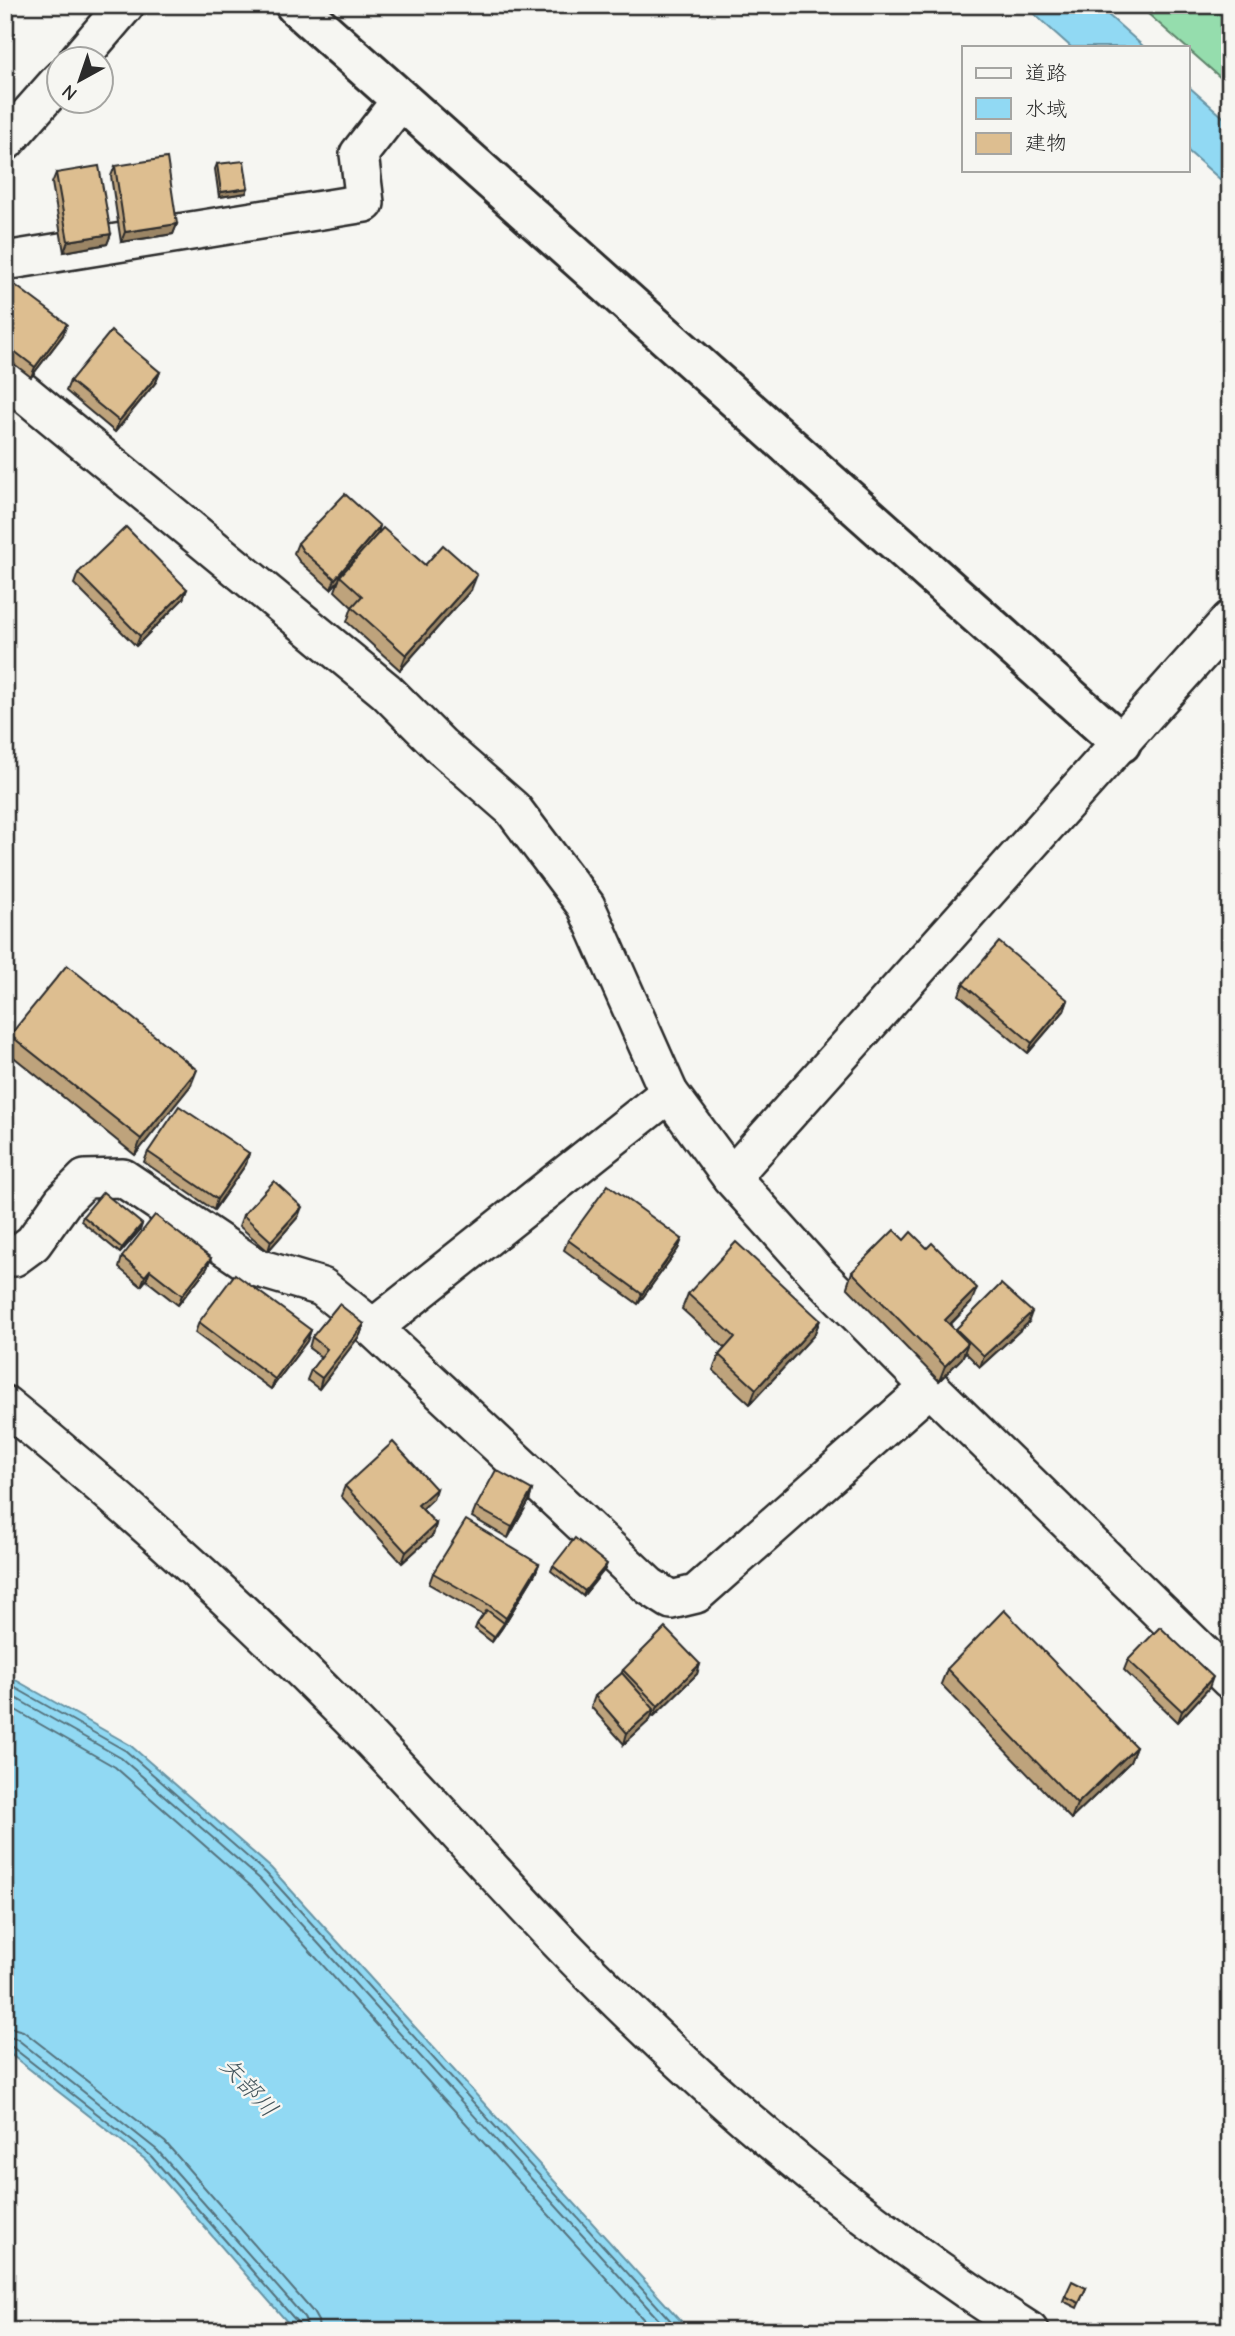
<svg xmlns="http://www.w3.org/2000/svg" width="1235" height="2336" viewBox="0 0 1235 2336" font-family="'Comic Neue','Klee One',sans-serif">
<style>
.green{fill:#95ddad;stroke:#60846c;stroke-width:2}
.water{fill:#91d9f3;stroke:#6893a3;stroke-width:2}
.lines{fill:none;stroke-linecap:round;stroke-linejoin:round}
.shore{stroke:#54717b;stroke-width:2}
.street-casing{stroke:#2b2b2b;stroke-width:42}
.secondary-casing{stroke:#2b2b2b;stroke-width:44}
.street{stroke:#f6f6f2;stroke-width:37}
.secondary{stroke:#f6f6f2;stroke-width:38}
.wall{fill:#bea37c;stroke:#2b2b2b;stroke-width:2}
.shaded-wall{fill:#9b8565;stroke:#2b2b2b;stroke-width:2}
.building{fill:#ddbe90;stroke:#2b2b2b;stroke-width:2}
.labels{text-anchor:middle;stroke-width:5;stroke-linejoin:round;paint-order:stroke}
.water-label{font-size:24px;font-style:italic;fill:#44565d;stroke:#f6f6f2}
</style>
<rect width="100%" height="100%" fill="#f6f6f2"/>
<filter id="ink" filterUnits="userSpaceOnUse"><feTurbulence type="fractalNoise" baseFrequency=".0143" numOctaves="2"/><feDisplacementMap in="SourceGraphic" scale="14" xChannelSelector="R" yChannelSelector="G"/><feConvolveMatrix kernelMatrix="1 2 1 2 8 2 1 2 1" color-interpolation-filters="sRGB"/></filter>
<g filter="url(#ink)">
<path class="green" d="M1138 5H1230V86Z"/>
<g class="water">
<path d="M1024 5H1097L1144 47H1071Z"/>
<path d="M1188 86 1230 123V188L1188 151Z"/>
<path d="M5 1674 130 1745 271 1868 690 2331H295L146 2160 5 2050Z"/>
</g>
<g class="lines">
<g class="shore">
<path d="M5 1682 126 1751 266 1873 680 2331"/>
<path d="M5 1692 121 1758 260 1879 669 2331"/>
<path d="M5 1704 115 1767 252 1887 654 2331"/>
<path d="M5 2026 23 2031 165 2142 313 2312 318 2321 319 2331"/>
<path d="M5 2036 17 2039 157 2150 304 2317 309 2331"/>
<path d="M5 2045 12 2047 151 2156 298 2323 300 2331"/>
</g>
<g class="street-casing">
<g id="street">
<path d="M78 60 125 5"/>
<path d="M5 142 60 80"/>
<path d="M5 261 365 203 359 154 401 100"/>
<path d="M5 377 386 691 441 746 513 809 586 906 669 1093 731 1177 819 1275 930 1387 1230 1680"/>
<path d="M731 1177 1230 620"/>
<path d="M5 1256 14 1257 33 1243 63 1201 85 1179 123 1178 255 1267 322 1287 373 1328 669 1093"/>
<path d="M373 1328 649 1586 671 1600 696 1594 930 1387"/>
<path d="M5 1405C126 1503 241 1608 350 1718 433 1802 509 1893 593 1976 725 2109 871 2230 1029 2331"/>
</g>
</g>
<g class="secondary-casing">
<path id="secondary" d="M295 5 1121 743"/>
</g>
<use href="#street" class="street"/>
<use href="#secondary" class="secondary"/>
</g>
<g class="wall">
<path d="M217 164 246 193 219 197 215 169Z"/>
<path d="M115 166 177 224 173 234 121 242 111 176Z"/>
<path d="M56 173 111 234 107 244 64 252 52 183Z"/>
<path d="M5 281 63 335 31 377 5 357Z"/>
<path d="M160 372 156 382 115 432 66 391 70 381Z"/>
<path d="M378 534 425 565 471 590 400 670 347 622 352 607 335 591 339 580 331 589 299 561 294 553 298 543Z"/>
<path d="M78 573 187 589 183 599 136 646 74 584Z"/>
<path d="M963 984 1068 1000 1064 1011 1028 1053 959 995Z"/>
<path d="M10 1035 191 1085 135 1155 5 1050V1047Z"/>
<path d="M148 1152 249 1153 246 1164 214 1210 144 1162Z"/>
<path d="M243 1215 298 1217 268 1251 239 1226Z"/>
<path d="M83 1216 142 1224 140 1230 120 1253 81 1221Z"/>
<path d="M682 1239 678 1249 638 1304 564 1250 568 1240Z"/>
<path d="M904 1240 971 1303 950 1325 956 1331V1329L1028 1323 980 1367 965 1352 962 1358 939 1381 847 1287 852 1272Z"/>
<path d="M122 1257 211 1258 207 1268 178 1305 146 1280 141 1286 119 1268Z"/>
<path d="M688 1294 820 1320 814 1335 750 1404 713 1370 719 1355 725 1348 682 1309Z"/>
<path d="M199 1322 311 1330 307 1341 271 1389 195 1333Z"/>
<path d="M364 1324 360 1335 319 1389 307 1380 311 1370 321 1357 309 1348 312 1337Z"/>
<path d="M345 1486 433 1499 422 1509 436 1524 433 1535 402 1563 341 1496Z"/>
<path d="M532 1490 529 1501 508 1538 472 1517 476 1507Z"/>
<path d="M539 1564 535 1574 502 1628 492 1642 475 1629 477 1624 483 1615 429 1584 433 1573Z"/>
<path d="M553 1566 605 1569 583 1596 551 1571Z"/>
<path d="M1128 1660 1209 1688 1178 1722 1124 1670Z"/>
<path d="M700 1664 697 1674 654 1716 652 1715 650 1720 624 1744 591 1707 595 1696 621 1674 623 1670Z"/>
<path d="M947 1669 1136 1747 1130 1762 1071 1819 941 1684Z"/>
<path d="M1086 2288 1077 2308 1063 2301 1065 2296Z"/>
</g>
<g class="shaded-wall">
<path d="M248 188 246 193 219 197 221 192Z"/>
<path d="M177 224 173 234 121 242 125 232Z"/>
<path d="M111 234 107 244 64 252 68 241Z"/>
<path d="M67 324 63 335 31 377 35 367Z"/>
<path d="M160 372 156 382 115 432 119 421Z"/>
<path d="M380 526 377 537 340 576 339 580 331 589 335 579Z"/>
<path d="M477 575 471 590 400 670 406 655Z"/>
<path d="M187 589 183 599 136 646 140 636Z"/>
<path d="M1068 1000 1064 1011 1028 1053 1032 1043Z"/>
<path d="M197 1070 191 1085 135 1155 141 1139Z"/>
<path d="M249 1153 246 1164 214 1210 217 1199Z"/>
<path d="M302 1207 298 1217 268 1251 271 1241Z"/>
<path d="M142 1224 140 1230 120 1253 122 1248Z"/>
<path d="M682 1239 678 1249 638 1304 642 1294Z"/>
<path d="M211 1258 207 1268 178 1305 182 1295Z"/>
<path d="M150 1270 146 1280 141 1286 145 1276Z"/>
<path d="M977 1288 971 1303 939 1335 945 1320Z"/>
<path d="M1032 1312 1028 1323 980 1367 984 1356Z"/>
<path d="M820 1320 814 1335 750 1404 756 1389Z"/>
<path d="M364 1324 360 1335 319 1389 322 1378Z"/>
<path d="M311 1330 307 1341 271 1389 275 1379Z"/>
<path d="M968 1343 962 1358 939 1381 945 1366Z"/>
<path d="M436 1489 433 1499 415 1516 418 1505Z"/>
<path d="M532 1490 529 1501 508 1538 512 1527Z"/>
<path d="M436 1524 433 1535 402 1563 406 1552Z"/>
<path d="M539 1564 535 1574 502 1628 492 1642 494 1637 504 1623 506 1618Z"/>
<path d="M607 1564 605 1569 583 1596 585 1591Z"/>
<path d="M700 1664 697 1674 654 1716 658 1706Z"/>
<path d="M1213 1677 1209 1688 1178 1722 1182 1711Z"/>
<path d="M654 1709 650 1720 624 1744 627 1733Z"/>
<path d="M1136 1747 1130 1762 1071 1819 1077 1804Z"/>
</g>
<g class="building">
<path d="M167 158 177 224 125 232 115 166Z"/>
<path d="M244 161 248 188 221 192 217 164Z"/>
<path d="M99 166 111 234 68 241 56 173Z"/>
<path d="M7 279 67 324 35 367 5 344V281Z"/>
<path d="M111 331 160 372 119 421 70 381Z"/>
<path d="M345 494 380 526 335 579 303 551 298 543Z"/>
<path d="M126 527 187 589 140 636 78 573Z"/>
<path d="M383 528 425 565 443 545 477 575 406 655 352 607 362 596 340 576Z"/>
<path d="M999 942 1068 1000 1032 1043 963 984Z"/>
<path d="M67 965 197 1070 141 1139 10 1035Z"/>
<path d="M179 1106 249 1153 217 1199 148 1152Z"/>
<path d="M274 1181 302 1207 271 1241 243 1215Z"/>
<path d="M608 1185 682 1239 642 1294 568 1240Z"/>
<path d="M103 1192 142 1224 122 1248 83 1216Z"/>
<path d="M155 1215 211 1258 182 1295 150 1270 145 1276 122 1257Z"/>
<path d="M894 1230 904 1240 911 1232 927 1248 932 1243 977 1288 945 1320 968 1343 945 1366 852 1272Z"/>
<path d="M736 1242 820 1320 756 1389 719 1355 735 1337 688 1294Z"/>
<path d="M235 1274 311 1330 275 1379 199 1322Z"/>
<path d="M1001 1284 1032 1312 984 1356 956 1329Z"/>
<path d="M339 1304 364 1324 322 1378 311 1370 327 1349 312 1337Z"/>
<path d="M393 1442 436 1489 418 1505 436 1524 406 1552 345 1486Z"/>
<path d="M496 1470 532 1490 512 1527 476 1507Z"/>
<path d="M466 1520 539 1564 506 1618 489 1605 433 1573Z"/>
<path d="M575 1538 607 1564 585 1591 553 1566Z"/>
<path d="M487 1610 504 1623 494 1637 477 1624Z"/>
<path d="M1004 1610 1136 1747 1077 1804 947 1669Z"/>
<path d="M1160 1627 1213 1677 1182 1711 1128 1660Z"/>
<path d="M665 1628 700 1664 658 1706 623 1670Z"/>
<path d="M622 1673 654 1709 627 1733 595 1696Z"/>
<path d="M1072 2281 1086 2288 1079 2303 1065 2296Z"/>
</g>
</g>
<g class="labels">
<g class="water-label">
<text transform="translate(249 2087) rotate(47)" y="8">矢部川</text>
</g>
</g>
<rect width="1235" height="2336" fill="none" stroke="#f6f6f2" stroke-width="28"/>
<rect x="14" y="14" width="1207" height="2308" fill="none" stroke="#2b2b2b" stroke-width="2.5" filter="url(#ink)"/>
<rect x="962" y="46" width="228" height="126" fill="#f6f6f2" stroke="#a5a5a2" stroke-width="2"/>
<rect x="976" y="68" width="35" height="10" fill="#f6f6f2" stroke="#a5a5a2" stroke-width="2"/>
<text x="1025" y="80" font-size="21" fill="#2b2b2b">道路</text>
<rect x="976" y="98" width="35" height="21" fill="#91d9f3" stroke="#a5a5a2" stroke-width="2"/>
<text x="1025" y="116" font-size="21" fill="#2b2b2b">水域</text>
<rect x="976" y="133" width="35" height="21" fill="#ddbe90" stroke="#a5a5a2" stroke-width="2"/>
<text x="1025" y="150" font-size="21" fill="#2b2b2b">建物</text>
<g transform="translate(80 80) rotate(220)"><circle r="33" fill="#f6f6f2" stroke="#a5a5a2" stroke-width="2"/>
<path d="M0-5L12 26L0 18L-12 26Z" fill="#2b2b2b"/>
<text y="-10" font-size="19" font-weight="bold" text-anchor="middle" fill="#2b2b2b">N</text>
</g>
</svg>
